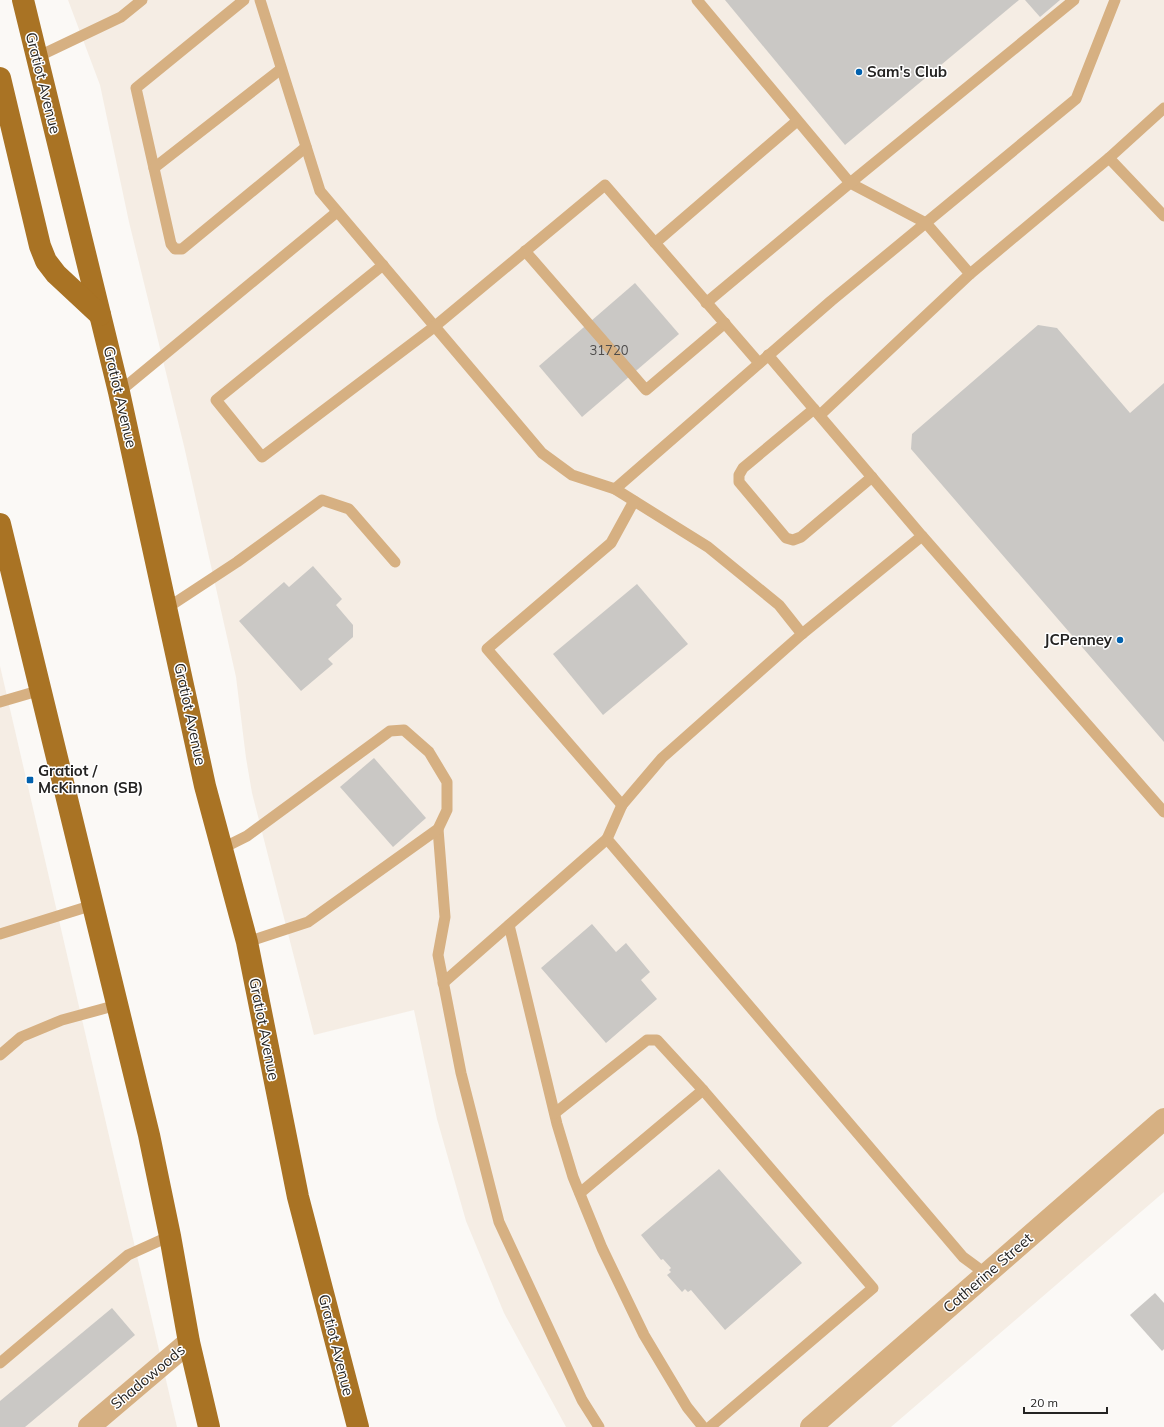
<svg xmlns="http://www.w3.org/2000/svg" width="1164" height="1427" viewBox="0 0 1164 1427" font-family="Mulish,sans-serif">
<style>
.built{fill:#f5ede4}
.building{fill:#cac8c5}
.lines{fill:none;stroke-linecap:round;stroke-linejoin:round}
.lane{stroke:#d6b082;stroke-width:11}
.street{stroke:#d6b082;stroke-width:22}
.primary{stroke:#a97324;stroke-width:22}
.poi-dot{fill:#0161ae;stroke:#fff;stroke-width:1.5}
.labels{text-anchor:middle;stroke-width:3;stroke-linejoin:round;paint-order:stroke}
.number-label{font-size:13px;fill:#4e4c4b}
.poi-label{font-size:15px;font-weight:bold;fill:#242322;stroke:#fff;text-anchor:start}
.street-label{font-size:15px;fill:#242322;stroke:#fff}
</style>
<rect width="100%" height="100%" fill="#fbf9f6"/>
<g class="built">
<path d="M68 0H1164V1192L891 1427H566L504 1313 466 1221 437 1119 414 1010 314 1035 252 793 246 758 236 677 184 446 129 222 100 85Z"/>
<path d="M0 666 113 1153 177 1427H0Z"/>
</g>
<g class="building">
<path d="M725 0H1019L845 145Z"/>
<path d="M1025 0H1060L1040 17Z"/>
<path d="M635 283 679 334 582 417 539 366Z"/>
<path d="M1038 325 1057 328 1130 413 1164 383V742L911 449 912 434Z"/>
<path d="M313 566 342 599 336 605 353 625V637L328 659 333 664 301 691 239 621 284 582 289 587Z"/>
<path d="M637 584 688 644 603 715 553 654Z"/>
<path d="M374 758 426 818 393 847 340 787Z"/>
<path d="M592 924 616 952 626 943 650 972 641 980 657 999 606 1043 541 968Z"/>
<path d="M719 1169 802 1263 725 1330 691 1290 688 1292 685 1289 682 1292 667 1275 671 1272 669 1270 671 1268 663 1259 661 1260 641 1235Z"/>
<path d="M1155 1293 1164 1303V1349L1162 1351 1130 1315Z"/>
<path d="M112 1308 135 1335 25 1427H0V1401Z"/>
</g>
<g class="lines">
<g class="lane">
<path d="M244 0 136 88 171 244 175 249H182L306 147"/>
<path d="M260 0 320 191 542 453 572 475 615 489 831 301 1076 99 1115 0"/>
<path d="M697 0 850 183 926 223 970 274 820 415"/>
<path d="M37 57 121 17 142 0"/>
<path d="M1109 158 1164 108"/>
<path d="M154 168 281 69"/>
<path d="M655 243 797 121"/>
<path d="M525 251 646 390 725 323"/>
<path d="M383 265 216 400 262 457 434 327 605 185 759 363"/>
<path d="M970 274 1109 158 1164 216"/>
<path d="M706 303 850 183 1074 0"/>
<path d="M768 355 922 536 802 634"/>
<path d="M119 392 337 212"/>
<path d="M814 409 743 468 739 475V482L786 538 793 540 801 537 872 477"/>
<path d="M615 489 708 547 779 605 802 634 662 758 622 805 607 839 963 1257 986 1274"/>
<path d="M922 536 1164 812"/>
<path d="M167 608 237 562 322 500 349 509 395 562"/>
<path d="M0 702 41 690"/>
<path d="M622 805 487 649 611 543 634 501"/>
<path d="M438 829 445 917 438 955 461 1073 499 1222 582 1400 599 1427"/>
<path d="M221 849 247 836 390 731 404 730 429 752 447 782V810L438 829 308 922 247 942"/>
<path d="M509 925 557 1124 573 1177 602 1248 644 1335 687 1407 703 1427"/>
<path d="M0 934 93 905"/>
<path d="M443 983 607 839"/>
<path d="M0 1055 21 1037 62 1020 117 1005"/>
<path d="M703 1090 873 1288 710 1427"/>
<path d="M555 1113 647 1040H657L703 1090 580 1193"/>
<path d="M0 1363 128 1255 170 1236"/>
</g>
<g class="street">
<path d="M89 1427 189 1342"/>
<path d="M811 1427 1164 1119"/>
</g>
<g class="primary">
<path d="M23 0 119 392 205 786 247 942 298 1197 358 1427"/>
<path d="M0 78 40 246 46 261 56 274 100 315"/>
<path d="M0 524 149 1135 170 1236 189 1342 209 1427"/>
</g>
</g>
<g class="poi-dot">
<circle cx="859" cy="72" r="4"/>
<circle cx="1120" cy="640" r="4"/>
<rect x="26" y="776" width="8" height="8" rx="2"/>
</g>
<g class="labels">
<g class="number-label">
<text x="609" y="355">31720</text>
</g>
<g class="poi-label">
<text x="867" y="77">Sam's Club</text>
<text x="1112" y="645" text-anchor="end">JCPenney</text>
<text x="38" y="776">Gratiot /<tspan x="38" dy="17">McKinnon (SB)</tspan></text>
</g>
<g class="street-label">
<text transform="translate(43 83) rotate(76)" y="5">Gratiot Avenue</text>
<text transform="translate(120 397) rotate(77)" y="5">Gratiot Avenue</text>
<text transform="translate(190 714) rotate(78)" y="5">Gratiot Avenue</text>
<text transform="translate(264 1029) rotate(79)" y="5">Gratiot Avenue</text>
<text transform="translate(988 1273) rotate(-41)" y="5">Catherine Street</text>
<text transform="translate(336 1345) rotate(76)" y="5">Gratiot Avenue</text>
<text transform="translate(148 1377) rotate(-40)" y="5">Shadowoods</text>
</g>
</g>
<path d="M1024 1407v6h83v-6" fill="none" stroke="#242322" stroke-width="2"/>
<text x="1030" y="1407" font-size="12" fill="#242322" stroke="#ffffff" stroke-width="3" paint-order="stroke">20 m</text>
</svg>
